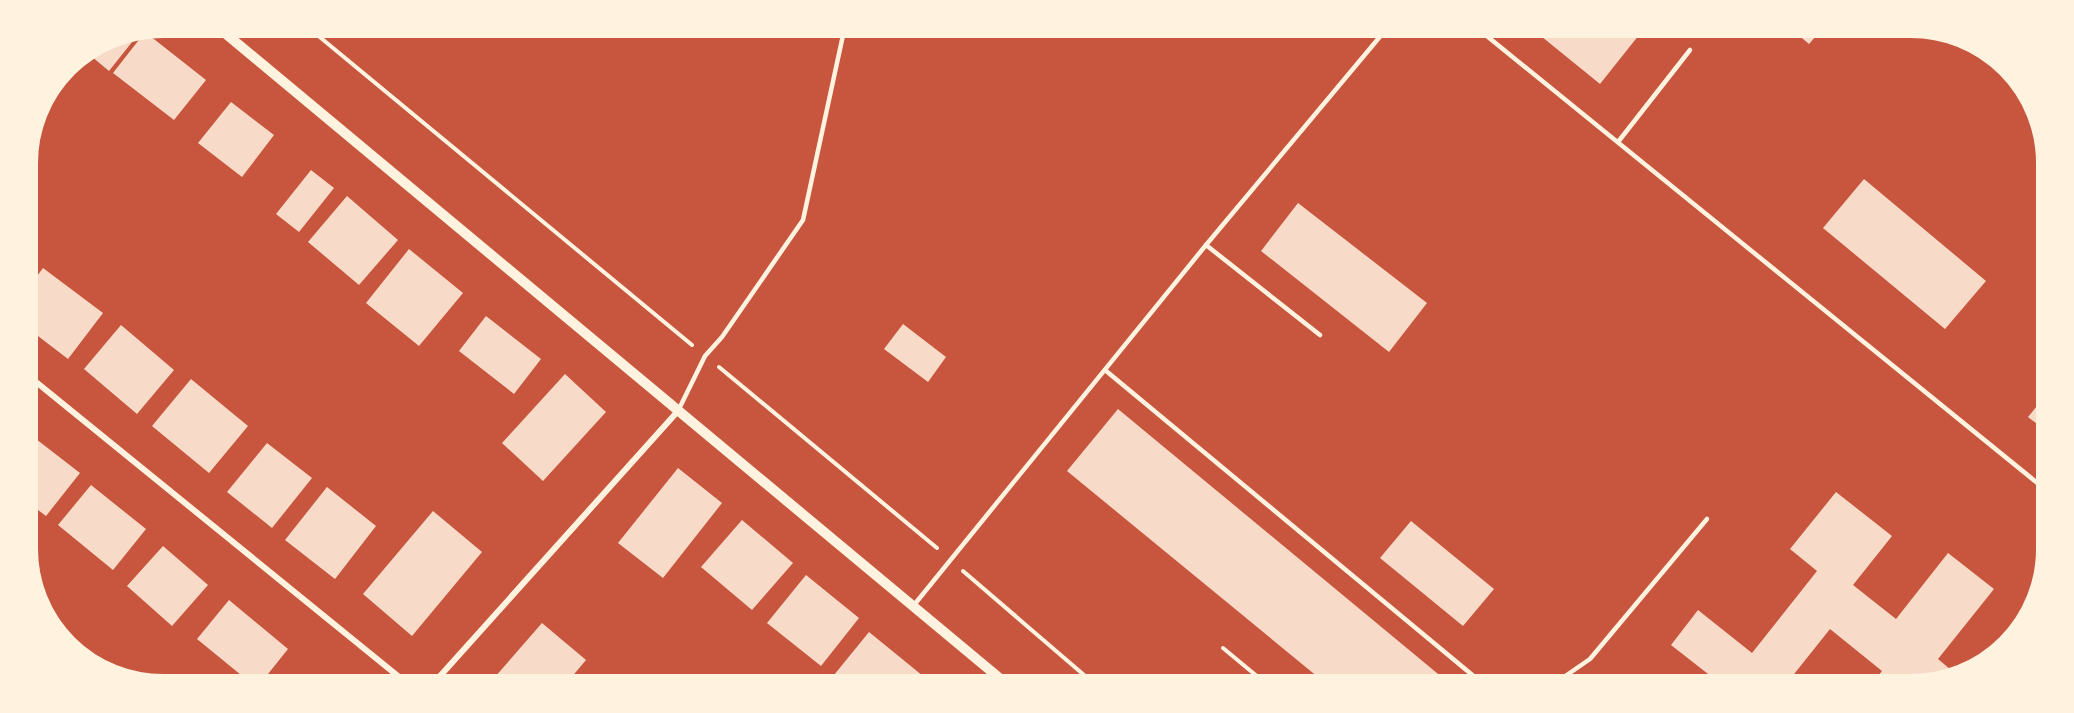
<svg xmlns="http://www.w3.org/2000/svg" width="2074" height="713" viewBox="0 0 2074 713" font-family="'Golos Text',sans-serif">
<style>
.building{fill:#f7dbc8}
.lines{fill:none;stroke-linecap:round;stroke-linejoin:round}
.path{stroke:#fff3e0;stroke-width:4}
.service{stroke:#fff3e0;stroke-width:4.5}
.minor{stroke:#fff3e0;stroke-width:6}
.tertiary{stroke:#fff3e0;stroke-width:10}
.rim{fill:none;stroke:#fff3e0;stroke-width:8}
</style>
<rect width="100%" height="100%" fill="#c8553d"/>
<g class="building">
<path d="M1531 28H1631L1639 35 1600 84Z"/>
<path d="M1790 28 1822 29 1809 44Z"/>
<path d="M136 29 140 32 109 71 85 51 110 34Z"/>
<path d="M145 32 206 80 174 120 113 73Z"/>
<path d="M231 102 274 135 242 177 198 143Z"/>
<path d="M311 170 334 188 299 232 276 214Z"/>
<path d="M1864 179 1986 281 1945 329 1823 228Z"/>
<path d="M347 196 398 240 359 285 308 242Z"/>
<path d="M1298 203 1427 303 1389 352 1261 251Z"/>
<path d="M409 249 463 293 419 346 366 303Z"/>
<path d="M43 268 103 313 68 359 25 326V292Z"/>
<path d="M486 316 541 359 514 394 459 351Z"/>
<path d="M903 324 946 357 928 382 884 349Z"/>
<path d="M121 325 174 370 137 414 84 369Z"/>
<path d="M565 374 606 412 543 481 502 443Z"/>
<path d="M191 379 248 426 209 473 152 426Z"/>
<path d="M2046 395V431L2028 417Z"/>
<path d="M1118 409 1455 688 1330 687 1067 471Z"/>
<path d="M36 439 80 473 46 516 26 501V452Z"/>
<path d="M267 443 312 478 272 528 227 492Z"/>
<path d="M678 468 722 503 663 578 618 543Z"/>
<path d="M91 485 146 529 113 570 58 525Z"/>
<path d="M327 487 376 526 335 579 285 540Z"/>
<path d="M1836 492 1892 536 1853 585 1896 619 1948 553 1994 589 1938 659 1957 675 1919 689H1868L1882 671 1830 629 1783 688H1726L1671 645 1698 610 1752 653 1817 571 1790 549Z"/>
<path d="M433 511 482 552 412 636 363 594Z"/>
<path d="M742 520 793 563 752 610 701 567Z"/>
<path d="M1411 521 1494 589 1463 626 1380 558Z"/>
<path d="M163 546 208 585 172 626 127 586Z"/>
<path d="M806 575 859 618 821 666 767 623Z"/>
<path d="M229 600 288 649 260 684H252L197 639Z"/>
<path d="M542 623 586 660 565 685H488Z"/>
<path d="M869 632 923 676 914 686H847L834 675Z"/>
</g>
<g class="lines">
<g class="path">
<path d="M304 24 692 345"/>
<path d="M719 367 937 548"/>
<path d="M963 571 1098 687"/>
<path d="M1223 648 1270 687"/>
</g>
<g class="service">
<path d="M1477 28 2046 490"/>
<path d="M1618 142 1690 50"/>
<path d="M1206 245 1320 335"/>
<path d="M1105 370 1488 688"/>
<path d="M678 411 705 356 722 337 803 220 845 26"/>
<path d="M914 605 1206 245 1388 27"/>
<path d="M1548 688 1590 659 1707 519"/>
</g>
<g class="minor">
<path d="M25 373 409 685"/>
<path d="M432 685 678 411"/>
</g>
<path class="tertiary" d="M214 24 1009 686"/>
</g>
<path d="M0 0H2074V713H0ZM163 34H1911A129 129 0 0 1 2040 163V549A129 129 0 0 1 1911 678H163A129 129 0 0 1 34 549V163A129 129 0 0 1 163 34Z" fill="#fff3e0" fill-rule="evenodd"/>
<path class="rim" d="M163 34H1911A129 129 0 0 1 2040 163V549A129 129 0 0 1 1911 678H163A129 129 0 0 1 34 549V163A129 129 0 0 1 163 34Z"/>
</svg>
